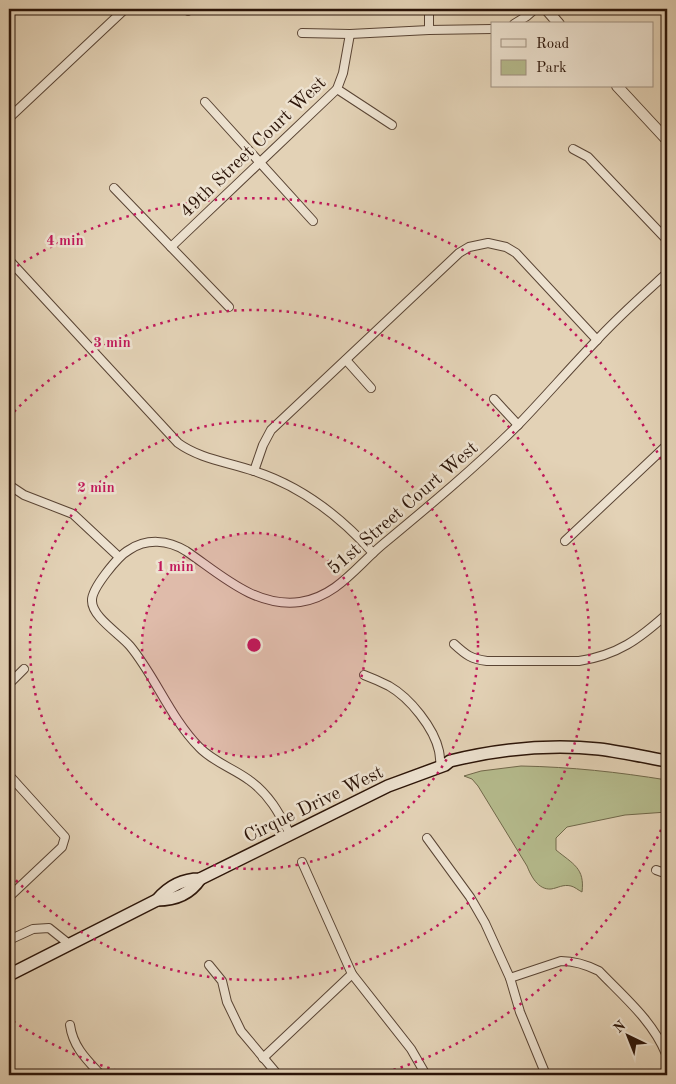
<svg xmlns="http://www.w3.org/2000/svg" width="676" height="1084" viewBox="0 0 676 1084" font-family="'Old Standard TT',serif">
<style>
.green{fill:#b5bb8d;stroke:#70684a}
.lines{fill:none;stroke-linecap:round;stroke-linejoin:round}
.minor-casing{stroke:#594434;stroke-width:10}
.tertiary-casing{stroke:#594434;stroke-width:12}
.secondary-casing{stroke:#2b1408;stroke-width:14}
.minor{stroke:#ede2d0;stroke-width:8}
.tertiary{stroke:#ede2d0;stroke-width:10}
.secondary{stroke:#ede2d0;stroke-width:11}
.ring{fill:none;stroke:#c2185b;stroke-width:2.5;stroke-dasharray:2.5 5}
.labels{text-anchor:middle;stroke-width:5;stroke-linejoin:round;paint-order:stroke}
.street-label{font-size:19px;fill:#2b1408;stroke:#ede2d0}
.centre{fill:#c2185b;stroke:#ede2d0;stroke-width:2.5}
.ring-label{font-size:15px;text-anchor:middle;font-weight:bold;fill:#c2185b;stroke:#ede2d0;stroke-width:5;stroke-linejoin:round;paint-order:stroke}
</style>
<rect width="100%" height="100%" fill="#e3d2b6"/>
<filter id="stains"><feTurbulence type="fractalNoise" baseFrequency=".004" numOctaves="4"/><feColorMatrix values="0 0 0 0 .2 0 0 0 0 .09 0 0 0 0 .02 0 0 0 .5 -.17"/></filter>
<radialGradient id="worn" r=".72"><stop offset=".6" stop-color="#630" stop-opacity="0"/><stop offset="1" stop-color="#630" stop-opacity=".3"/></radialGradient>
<path class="green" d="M521 766C572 767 617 772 667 780V812L625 815 567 827 556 838V850C573 864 585 868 582 892 578 890 575 887 571 886 563 884 558 888 551 889 538 890 531 876 527 866L478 786 472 779 464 776 481 771Z"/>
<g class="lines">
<g class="minor-casing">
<g id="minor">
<path d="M186 9 188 11"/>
<path d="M429 9V30"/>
<path d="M514 24 527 16 535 9"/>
<path d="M302 33 350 34 429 30 492 29"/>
<path d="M337 89 392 125"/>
<path d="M205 102 313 221"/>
<path d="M9 118 125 9"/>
<path d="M573 149 588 157 667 240"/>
<path d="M114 188 229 307"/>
<path d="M171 247 337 89 343 73 350 34"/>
<path d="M9 260 178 443C200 459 228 462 254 471 301 486 340 516 373 553"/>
<path d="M346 360 371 388"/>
<path d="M494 399 518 425"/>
<path d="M254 471 263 445 271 430 459 253 469 247 488 243 506 247 516 253 597 340"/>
<path d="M9 485 24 495 73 514 119 557"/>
<path d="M565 541 667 445"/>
<path d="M454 644C466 655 471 659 487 661H579C618 655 639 639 667 614"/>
<path d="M364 675C372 678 381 682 389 686 410 698 434 728 439 751 440 756 440 761 441 767"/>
<path d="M9 684 24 669"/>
<path d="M9 775 65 837 62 847 9 897"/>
<path d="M290 834C279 813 269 794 249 780 233 768 213 762 199 747 171 719 155 676 130 646 120 634 92 617 92 601 91 589 118 556 129 550 147 538 168 540 186 551 220 574 255 608 300 602 336 597 357 566 382 545 429 506 476 467 519 424 545 397 570 368 596 341 618 317 643 295 667 273"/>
<path d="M427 838 470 897 485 923 510 978 520 1012 546 1075"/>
<path d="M302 862 352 974 411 1049 426 1075"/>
<path d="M656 870 667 874"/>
<path d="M9 940 33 929 49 928 69 944"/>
<path d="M209 965 222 981 227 1002 241 1031 278 1075"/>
<path d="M510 978 561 961C574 961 587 965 599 971 623 996 653 1021 666 1054"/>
<path d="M70 1025C73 1047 87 1060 101 1075"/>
<path d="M263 1058 352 974"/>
</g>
</g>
<g class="tertiary-casing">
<g id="tertiary">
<path d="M546 9 559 24"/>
<path d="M617 86 667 140"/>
</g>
</g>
<g class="secondary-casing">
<g id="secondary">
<path d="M157 900C175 900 190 894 200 879"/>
<path d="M9 975 157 900C168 887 183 879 200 879L388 786 445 765 450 761C499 749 549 744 599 749 622 752 645 757 667 761"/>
</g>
</g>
<use href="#minor" class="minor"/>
<use href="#tertiary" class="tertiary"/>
<use href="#secondary" class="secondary"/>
</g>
<circle cx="254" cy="645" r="112" fill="#c2185b" fill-opacity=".12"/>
<g class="ring">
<circle cx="254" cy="645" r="112"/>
<circle cx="254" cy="645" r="224"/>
<path d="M9 417A335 335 0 1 1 9 873"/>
<path d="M667 816A447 447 0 0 1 377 1075M131 1075A447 447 0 0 1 11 1020M11 270A447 447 0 0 1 667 474"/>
</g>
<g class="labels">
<g class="street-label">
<text transform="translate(252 146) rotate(-44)" y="7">49th Street Court West</text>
<text transform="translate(402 507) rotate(-41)" y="7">51st Street Court West</text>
<text transform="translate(313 803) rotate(-26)" y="7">Cirque Drive West</text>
</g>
</g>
<circle cx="254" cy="645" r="8" class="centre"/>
<g class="ring-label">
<text x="65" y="245">4 min</text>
<text x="112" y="347">3 min</text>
<text x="96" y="492">2 min</text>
<text x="175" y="571">1 min</text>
</g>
<rect width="676" height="1084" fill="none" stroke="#e3d2b6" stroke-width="30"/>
<rect x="10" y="10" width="656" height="1064" fill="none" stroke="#2b1408" stroke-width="2.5"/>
<rect x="15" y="15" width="646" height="1054" fill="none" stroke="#2b1408"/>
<rect x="491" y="22" width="162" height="65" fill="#ede2d0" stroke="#9f9080"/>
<rect x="501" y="39" width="25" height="8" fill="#ede2d0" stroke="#9f9080"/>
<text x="536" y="48" font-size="15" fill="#2b1408">Road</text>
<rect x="501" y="60" width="25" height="15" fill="#b5bb8d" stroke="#9f9080"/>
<text x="536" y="72" font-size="15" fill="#2b1408">Park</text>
<g transform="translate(628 1036) rotate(317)" stroke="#ede2d0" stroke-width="4" paint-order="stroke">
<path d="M0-4L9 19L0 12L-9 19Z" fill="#2b1408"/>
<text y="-8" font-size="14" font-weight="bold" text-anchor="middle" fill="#2b1408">N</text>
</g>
<rect width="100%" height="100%" filter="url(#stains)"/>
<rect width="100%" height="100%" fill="url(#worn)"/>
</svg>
